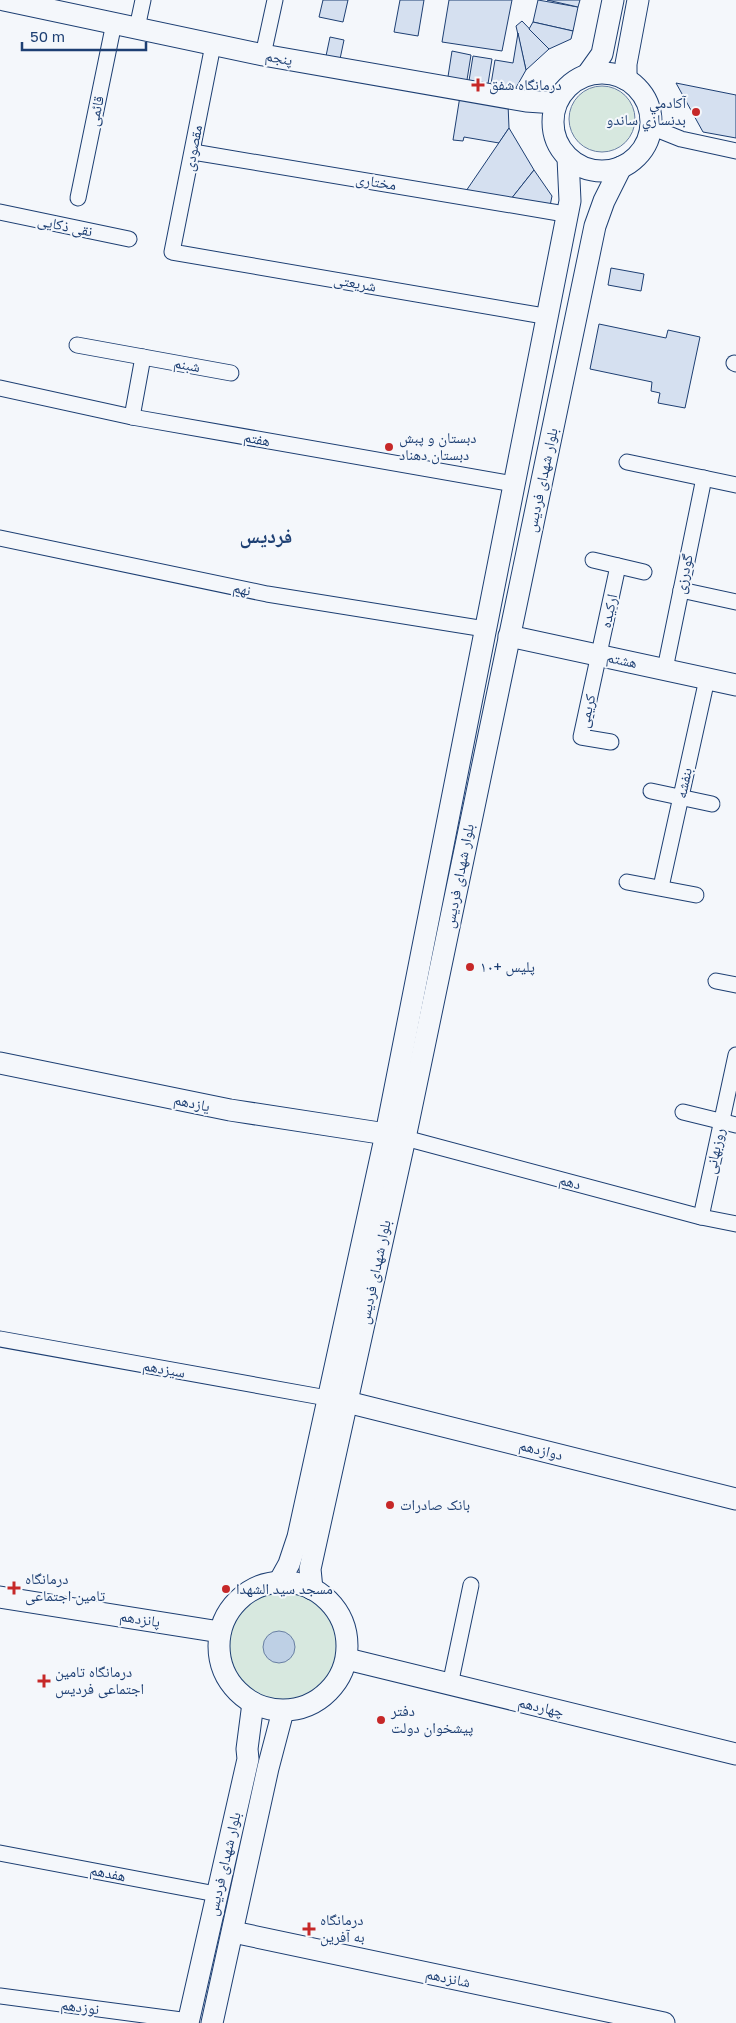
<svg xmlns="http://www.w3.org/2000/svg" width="736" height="2023" viewBox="0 0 736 2023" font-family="'Golos Text','Noto Naskh Arabic',sans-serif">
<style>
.green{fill:#d7e8df;stroke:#687fa3}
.water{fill:#bed0e5;stroke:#687fa3}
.building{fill:#d5e0f0;stroke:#1d3f73}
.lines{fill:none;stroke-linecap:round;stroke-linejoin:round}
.street-casing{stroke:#1d3f73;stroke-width:17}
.secondary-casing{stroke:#1d3f73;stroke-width:23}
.street{stroke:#f4f7fb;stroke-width:15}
.secondary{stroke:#f4f7fb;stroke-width:21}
.poi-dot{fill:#c62828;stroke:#f4f7fb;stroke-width:2}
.labels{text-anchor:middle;stroke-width:4;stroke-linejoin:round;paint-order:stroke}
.street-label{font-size:15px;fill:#1d3f73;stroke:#f4f7fb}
.poi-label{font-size:15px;fill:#1d3f73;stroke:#f4f7fb;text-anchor:start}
.district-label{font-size:20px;font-weight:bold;fill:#1d3f73;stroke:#f4f7fb}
</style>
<rect width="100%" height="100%" fill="#f4f7fb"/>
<g class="green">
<circle cx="602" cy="119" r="33"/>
<circle cx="283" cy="1643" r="57"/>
</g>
<circle class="water" cx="279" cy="1647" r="16"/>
<g class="building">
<path d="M323 0H348L343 22 319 17Z"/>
<path d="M400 0H424L418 36 394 32Z"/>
<path d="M449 0H512L502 51 442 42Z"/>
<path d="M538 0 578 7 573 31 533 22Z"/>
<path d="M547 0H580L578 7Z"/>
<path d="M522 21 549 49 526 70 516 26Z"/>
<path d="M533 22 573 31 571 39 549 49 529 29Z"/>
<path d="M518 33 526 70 513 93 490 90 495 60 513 63Z"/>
<path d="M330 37 344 40 340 59 326 56Z"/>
<path d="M452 51 471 55 466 86 447 83Z"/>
<path d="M473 56 492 59 487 90 468 87Z"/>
<path d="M676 83 736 95V138L703 132Z"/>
<path d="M460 96 508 104 509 128 499 143 464 137 463 141 453 140Z"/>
<path d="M509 128 534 170 511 199 466 191Z"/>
<path d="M534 170 552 196 550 206 511 199Z"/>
<path d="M611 268 644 274 641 291 608 285Z"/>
<path d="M599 324 666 338 668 330 700 337 685 408 658 403 660 393 651 391 652 382 590 369Z"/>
</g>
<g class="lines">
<g class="street-casing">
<g id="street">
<path d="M137 28 143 0"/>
<path d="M213 45 172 252 538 315"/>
<path d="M263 55 275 0"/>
<path d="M651 127 681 139 736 151"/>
<path d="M193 152 559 213"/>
<path d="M78 198 114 23"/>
<path d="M0 212 129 239"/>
<path d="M77 345 231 373"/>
<path d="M734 363 736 364"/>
<path d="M0 388 132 417 514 484"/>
<path d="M132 417 143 357"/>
<path d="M627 462 736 485"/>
<path d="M0 538 267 594 485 629"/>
<path d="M593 560 644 572"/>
<path d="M681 590 736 602"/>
<path d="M665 669 704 478"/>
<path d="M611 742 581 737 618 566"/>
<path d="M651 791 712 804"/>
<path d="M627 882 696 895"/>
<path d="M661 887 707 679"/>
<path d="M716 981 736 985"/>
<path d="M683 1112 736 1125"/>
<path d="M405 1138 701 1217 736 1224"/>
<path d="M701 1217 736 1055"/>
<path d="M0 1339 327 1398"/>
<path d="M450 1685 471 1585"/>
<path d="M0 1853 216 1894"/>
<path d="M0 1996 189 2021"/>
</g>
</g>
<g class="secondary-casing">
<g id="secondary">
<path d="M4 0 263 55 526 101 556 103"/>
<circle cx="602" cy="122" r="49"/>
<path d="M587 75 602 54 613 0"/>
<path d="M626 79V64L638 0"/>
<path d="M509 636 736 685"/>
<path d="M0 1063 230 1110 386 1134"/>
<path d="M347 1402 736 1499"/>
<circle cx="283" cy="1646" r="64"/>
<path d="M279 1582 289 1564 298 1537 386 1134 570 201 568 158"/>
<path d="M312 1589 310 1569 405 1138 595 226 604 201 621 167"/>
<path d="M0 1597 220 1632"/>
<path d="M347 1659 736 1754"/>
<path d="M233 1932 664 2023"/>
<path d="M188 2023 248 1759 247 1749 253 1703"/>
<path d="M212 2023 268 1768 283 1711"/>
</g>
</g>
<use href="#street" class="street"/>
<use href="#secondary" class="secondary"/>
</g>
<g class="poi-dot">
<path d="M475.5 77.5h5v5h5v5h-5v5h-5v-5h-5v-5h5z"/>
<circle cx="696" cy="112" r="5"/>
<circle cx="389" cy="447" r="5"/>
<circle cx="470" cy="967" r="5"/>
<circle cx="390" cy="1505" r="5"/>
<path d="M11.5 1580.5h5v5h5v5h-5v5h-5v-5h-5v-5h5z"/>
<circle cx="226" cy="1589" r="5"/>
<path d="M41.5 1673.5h5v5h5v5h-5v5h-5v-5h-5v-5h5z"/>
<circle cx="381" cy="1720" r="5"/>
<path d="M306.5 1921.5h5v5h5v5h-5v5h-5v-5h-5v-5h5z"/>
</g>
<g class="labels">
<g class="street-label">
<text transform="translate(279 58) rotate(10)" y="5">پنجم</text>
<text transform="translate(96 111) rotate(-78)" y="5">قائمی</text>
<text transform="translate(193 148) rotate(-79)" y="5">مقصودی</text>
<text transform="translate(376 182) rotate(9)" y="5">مختاری</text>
<text transform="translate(65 226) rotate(12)" y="5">نقی ذکایی</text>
<text transform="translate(355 283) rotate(10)" y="5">شریعتی</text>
<text transform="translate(187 365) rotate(10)" y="5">شبنم</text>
<text transform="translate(257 439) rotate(10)" y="5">هفتم</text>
<text transform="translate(542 480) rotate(-78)" y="5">بلوار شهدای فردیس</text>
<text transform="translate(684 574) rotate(-78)" y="5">گودرزی</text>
<text transform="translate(242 589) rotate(13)" y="5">نهم</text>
<text transform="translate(609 611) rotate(-78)" y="5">ارکیده</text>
<text transform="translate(622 660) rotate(12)" y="5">هشتم</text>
<text transform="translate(587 711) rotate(-77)" y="5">کریمی</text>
<text transform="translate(684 783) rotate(-78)" y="5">بنفشه</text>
<text transform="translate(459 876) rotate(-79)" y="5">بلوار شهدای فردیس</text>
<text transform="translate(192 1103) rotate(12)" y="5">یازدهم</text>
<text transform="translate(715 1151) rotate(-78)" y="5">روزبهانی</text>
<text transform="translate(570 1182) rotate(15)" y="5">دهم</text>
<text transform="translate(375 1272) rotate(-78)" y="5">بلوار شهدای فردیس</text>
<text transform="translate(164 1369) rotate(10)" y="5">سیزدهم</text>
<text transform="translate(541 1450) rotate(14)" y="5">دوازدهم</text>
<text transform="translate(140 1619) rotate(9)" y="5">پانزدهم</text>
<text transform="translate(541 1707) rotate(13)" y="5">چهاردهم</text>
<text transform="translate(224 1864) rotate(-77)" y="5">بلوار شهدای فردیس</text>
<text transform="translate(108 1873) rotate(11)" y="5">هفدهم</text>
<text transform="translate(448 1978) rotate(12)" y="5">شانزدهم</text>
<text transform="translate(80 2007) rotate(7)" y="5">نوزدهم</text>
</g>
<g class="poi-label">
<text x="489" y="90">درمانگاه شفق</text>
<text x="686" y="108" text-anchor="end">آكادمي<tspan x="686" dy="17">بدنسازي ساندو</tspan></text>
<text x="399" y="443">دبستان و پبش<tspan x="399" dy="17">دبستان دهناد</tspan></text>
<text x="480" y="972">پلیس +۱۰</text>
<text x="400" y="1510">بانک صادرات</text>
<text x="25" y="1584">درمانگاه<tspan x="25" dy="17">تامین اجتماعى</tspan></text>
<text x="236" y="1594">مسجد سید الشهدا</text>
<text x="55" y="1677">درمانگاه تامین<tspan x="55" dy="17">اجتماعی فردیس</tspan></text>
<text x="391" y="1716">دفتر<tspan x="391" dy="17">پیشخوان دولت</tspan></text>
<text x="320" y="1925">درمانگاه<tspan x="320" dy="17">به آفرین</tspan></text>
</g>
<g class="district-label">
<text x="266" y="543">فردیس</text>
</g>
</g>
<path d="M22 42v8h124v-8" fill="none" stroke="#1d3f73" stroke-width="2.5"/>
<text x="30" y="42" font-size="15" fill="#1d3f73" stroke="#f4f7fb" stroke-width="4" paint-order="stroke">50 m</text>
</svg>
